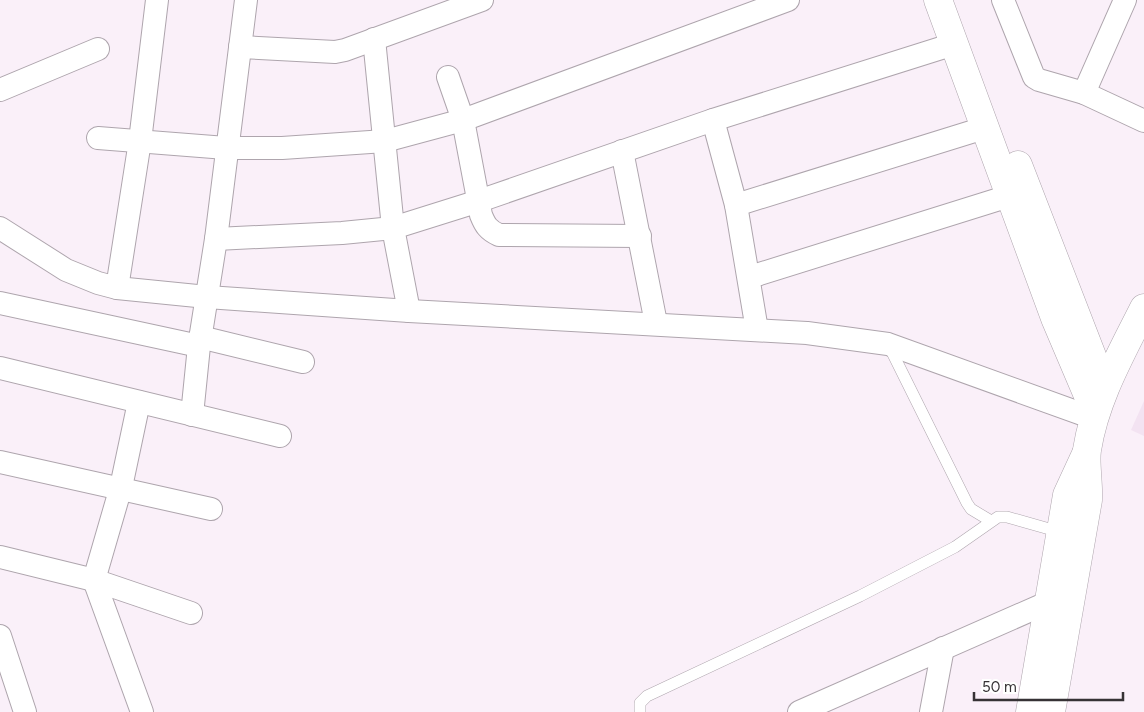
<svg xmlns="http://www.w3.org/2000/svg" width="1144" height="712" viewBox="0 0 1144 712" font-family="Figtree,sans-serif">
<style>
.built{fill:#f3e3f2}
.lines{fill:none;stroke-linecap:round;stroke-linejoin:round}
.service-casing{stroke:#aea5ad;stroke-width:12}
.minor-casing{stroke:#aea5ad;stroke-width:24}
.tertiary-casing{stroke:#aea5ad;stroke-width:29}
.secondary-casing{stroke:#aea5ad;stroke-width:29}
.service{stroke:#fff;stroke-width:11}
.minor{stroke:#fff;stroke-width:22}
.tertiary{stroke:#fff;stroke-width:28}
.secondary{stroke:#fff;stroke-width:28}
</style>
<rect width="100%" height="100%" fill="#faf0f9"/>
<path class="built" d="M1144 401V436L1131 430Z"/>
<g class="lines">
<g class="service-casing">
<g id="service">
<path d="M889 346 967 503 971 509 991 521"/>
<path d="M640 712V703L647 696 860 596 955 547 998 517H1007L1060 532"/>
</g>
</g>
<g class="minor-casing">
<g id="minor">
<path d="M1003 0 1034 77 1039 80 1084 93 1144 121"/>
<path d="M374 39 393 228 409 311"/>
<path d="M240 47 335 52 345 50 482 0"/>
<path d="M448 77 463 120 481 215C485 225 488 230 499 235L640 236"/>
<path d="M0 90 98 49"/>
<path d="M1084 93 1125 0"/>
<path d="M713 120 736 205 757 330"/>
<path d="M98 138 226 148H282L385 141 463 120 788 0"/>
<path d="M622 151 656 323"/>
<path d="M736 205 984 128"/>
<path d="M0 228 66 270 98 283 117 288 207 297 409 311 807 333 888 344 1093 418"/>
<path d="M216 239 342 233 393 228 479 201 713 120 954 44"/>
<path d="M750 277 1009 196"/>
<path d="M117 288 140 141 157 0"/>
<path d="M0 303 199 346"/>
<path d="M200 337 303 362"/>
<path d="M0 368 280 436"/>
<path d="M139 402 121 487 94 580 142 712"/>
<path d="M192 415 199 346 216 239 246 0"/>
<path d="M0 462 211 509"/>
<path d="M0 557 94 580 191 613"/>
<path d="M0 636 25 712"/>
<path d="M799 712 1049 602 1062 599"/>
<path d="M931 712 943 648"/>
</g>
</g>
<g class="tertiary-casing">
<g id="tertiary">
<path d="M938 0 1055 318 1095 412"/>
<path d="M1018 165 1104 387"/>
</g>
</g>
<g class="secondary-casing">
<g id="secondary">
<path d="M1030 712 1067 495 1085 456"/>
<path d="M1051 712 1088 500C1089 484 1085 464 1087 450 1095 399 1121 354 1144 308"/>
</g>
</g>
<use href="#service" class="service"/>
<use href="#minor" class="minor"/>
<use href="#tertiary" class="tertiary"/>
<use href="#secondary" class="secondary"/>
</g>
<path d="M974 692v8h149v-8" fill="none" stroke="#363235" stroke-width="2.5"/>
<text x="982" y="692" font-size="15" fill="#363235" stroke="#ffffff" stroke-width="4" paint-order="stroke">50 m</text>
</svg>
